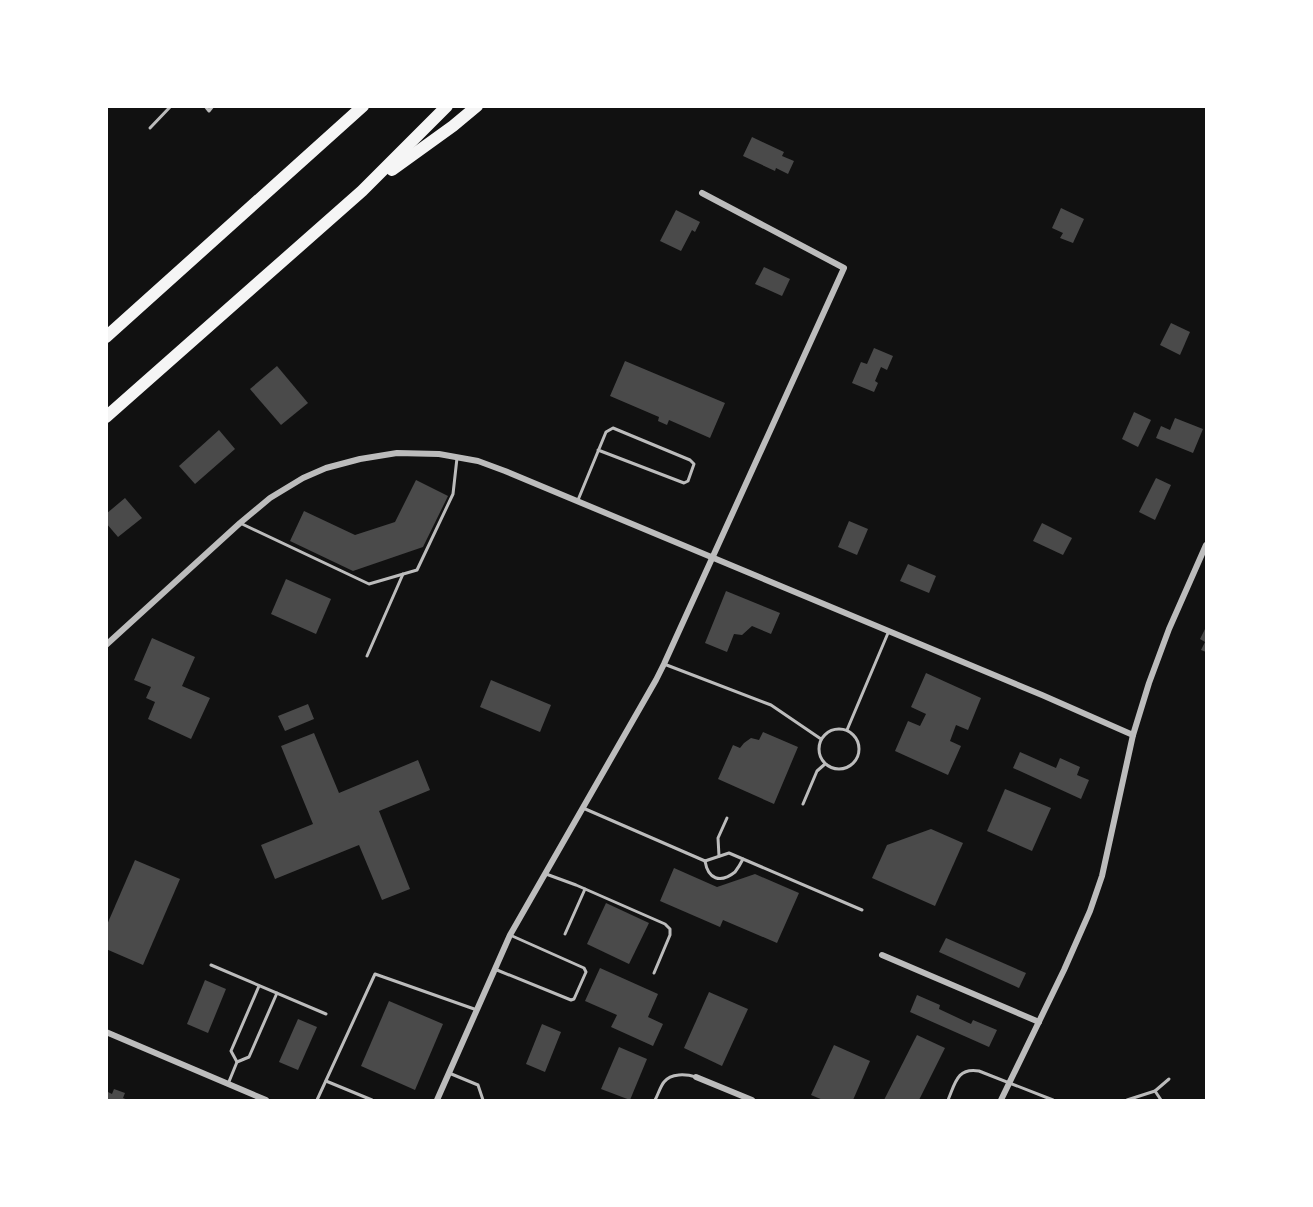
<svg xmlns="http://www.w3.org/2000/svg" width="1313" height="1207" viewBox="0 0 1313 1207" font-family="'Varela Round',sans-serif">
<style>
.building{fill:#4a4a4a}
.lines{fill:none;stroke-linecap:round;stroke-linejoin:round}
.service{stroke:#bcbcbc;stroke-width:3}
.minor{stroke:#bcbcbc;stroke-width:6}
.motorway{stroke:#f5f5f5;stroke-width:12}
</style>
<rect width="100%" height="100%" fill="#111"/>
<g class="building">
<path d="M752 137 784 152 782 156 794 161 788 174 776 168 775 171 743 156Z"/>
<path d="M1061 208 1084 219 1073 243 1060 238 1063 233 1052 228Z"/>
<path d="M676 210 700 222 695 232 692 230 681 251 660 241Z"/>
<path d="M764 267 790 279 782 296 755 284Z"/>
<path d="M1171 323 1190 332 1180 355 1160 345Z"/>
<path d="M874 348 893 356 887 370 881 367 875 381 878 383 874 392 852 383 861 362 867 364Z"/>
<path d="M625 361 725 403 710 438 669 420 667 425 658 421 659 417 610 396Z"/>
<path d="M277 366 308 403 281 425 250 389Z"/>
<path d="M1134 412 1151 420 1138 447 1122 439Z"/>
<path d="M1175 418 1203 429 1193 453 1156 438 1161 426 1170 430Z"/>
<path d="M219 430 235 449 195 484 179 466Z"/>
<path d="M1156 478 1171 485 1155 520 1139 512Z"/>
<path d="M416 480 448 496 423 547 353 571 290 541 304 511 355 535 395 522Z"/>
<path d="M125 498 142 518 118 537 106 523V514Z"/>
<path d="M849 521 868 529 857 555 838 547Z"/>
<path d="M1042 523 1072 538 1063 555 1033 541Z"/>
<path d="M908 564 936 576 929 593 900 581Z"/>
<path d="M286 579 331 599 316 634 271 614Z"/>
<path d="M726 591 780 613 771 634 752 626 742 635 734 634 727 652 705 643Z"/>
<path d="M1205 629 1206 630V652L1201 650 1205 642 1200 639Z"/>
<path d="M152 638 195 657 182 686 210 698 191 739 148 719 155 702 146 698 151 687 134 680Z"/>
<path d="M926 673 981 698 968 730 956 725 950 741 961 746 948 775 895 751 908 721 920 726 926 714 911 707Z"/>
<path d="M491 680 551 705 540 732 480 707Z"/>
<path d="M308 704 314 719 285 731 278 716Z"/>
<path d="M763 732 798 747 774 804 718 779 733 745 740 748 744 743 751 738 759 740Z"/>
<path d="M314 733 339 793 418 760 430 790 379 811 410 889 382 900 359 845 275 879 261 845 313 824 281 746Z"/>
<path d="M1020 752 1056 768 1060 758 1080 767 1077 775 1089 780 1081 799 1013 768Z"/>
<path d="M1005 789 1051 808 1032 851 987 831Z"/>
<path d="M931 829 963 843 935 906 872 878 887 845Z"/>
<path d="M135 860 180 879 143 965 106 949V927Z"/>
<path d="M674 868 717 887 755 874 799 893 777 943 723 920 720 927 660 901Z"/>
<path d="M606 903 649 923 629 964 587 944Z"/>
<path d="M946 938 1026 973 1019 988 939 952Z"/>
<path d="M600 968 658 994 648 1017 663 1024 653 1046 611 1027 617 1015 585 1001Z"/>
<path d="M205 980 226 989 208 1033 187 1024Z"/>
<path d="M709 992 748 1009 722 1066 684 1048Z"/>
<path d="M917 995 940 1005 939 1009 971 1024 973 1020 997 1030 989 1047 910 1012Z"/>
<path d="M389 1001 443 1024 415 1090 361 1066Z"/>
<path d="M298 1019 317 1027 298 1070 279 1062Z"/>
<path d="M542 1024 561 1032 545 1072 526 1064Z"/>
<path d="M917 1035 945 1048 919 1100H884Z"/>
<path d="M834 1045 870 1061 853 1100H823L811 1095Z"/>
<path d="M619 1047 647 1059 630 1100 601 1089Z"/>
<path d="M114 1089 125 1093 123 1098 128 1100H106V1091L112 1094Z"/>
</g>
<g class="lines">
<g class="service">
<path d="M205 106 209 111 213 106"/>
<path d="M150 128 171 106"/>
<path d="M578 500 606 432 613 428 690 460 694 464 688 481 684 483 598 450"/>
<path d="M240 523 369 584 417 570 453 494 457 458"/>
<path d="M367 656 403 574"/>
<path d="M664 664 771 705 821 739"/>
<circle cx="839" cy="749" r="20"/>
<path d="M847 730 888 633"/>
<path d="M803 804 817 771 825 764"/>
<path d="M583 808 705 861 729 853 862 910"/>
<path d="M719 856 718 838 727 818"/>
<path d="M705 861C708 879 720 884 735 872 738 868 741 863 743 859"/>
<path d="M546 874 576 885 665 924 670 929V935L654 973"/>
<path d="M565 934 585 889"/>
<path d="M211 965 326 1014"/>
<path d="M497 970 571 1000 574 999 586 972 584 968 510 935"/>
<path d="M237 1062 231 1051 259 986"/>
<path d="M449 1073 478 1085 483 1100"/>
<path d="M326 1081 372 1100"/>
<path d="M228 1084 237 1062 249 1057 277 993"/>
<path d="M1155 1091 1161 1100"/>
<path d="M317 1100 375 974 477 1010"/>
<path d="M655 1100C658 1095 660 1087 664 1082 671 1073 686 1074 696 1077"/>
<path d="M948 1100C955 1084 957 1067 979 1071L1053 1100"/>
<path d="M1127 1100 1155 1091 1169 1079"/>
</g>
<g class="minor">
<path d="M106 645 240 523 270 498 303 478 326 468 360 459 397 453 439 454 478 461 505 471 1042 695 1133 735"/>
<path d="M882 955 1039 1022"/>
<path d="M106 1032 266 1100"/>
<path d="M696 1077 752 1100"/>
<path d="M437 1100 510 935 656 680 664 664 844 268 702 193"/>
<path d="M1001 1100 1064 970 1090 911 1102 876 1133 735 1149 683 1169 629 1206 545"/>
</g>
<g class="motorway">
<path d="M392 170 453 126 477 106"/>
<path d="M106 337 363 106"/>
<path d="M106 417 362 191 447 106"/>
</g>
</g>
<rect width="1313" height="1207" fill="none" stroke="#ffffff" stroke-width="216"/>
</svg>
